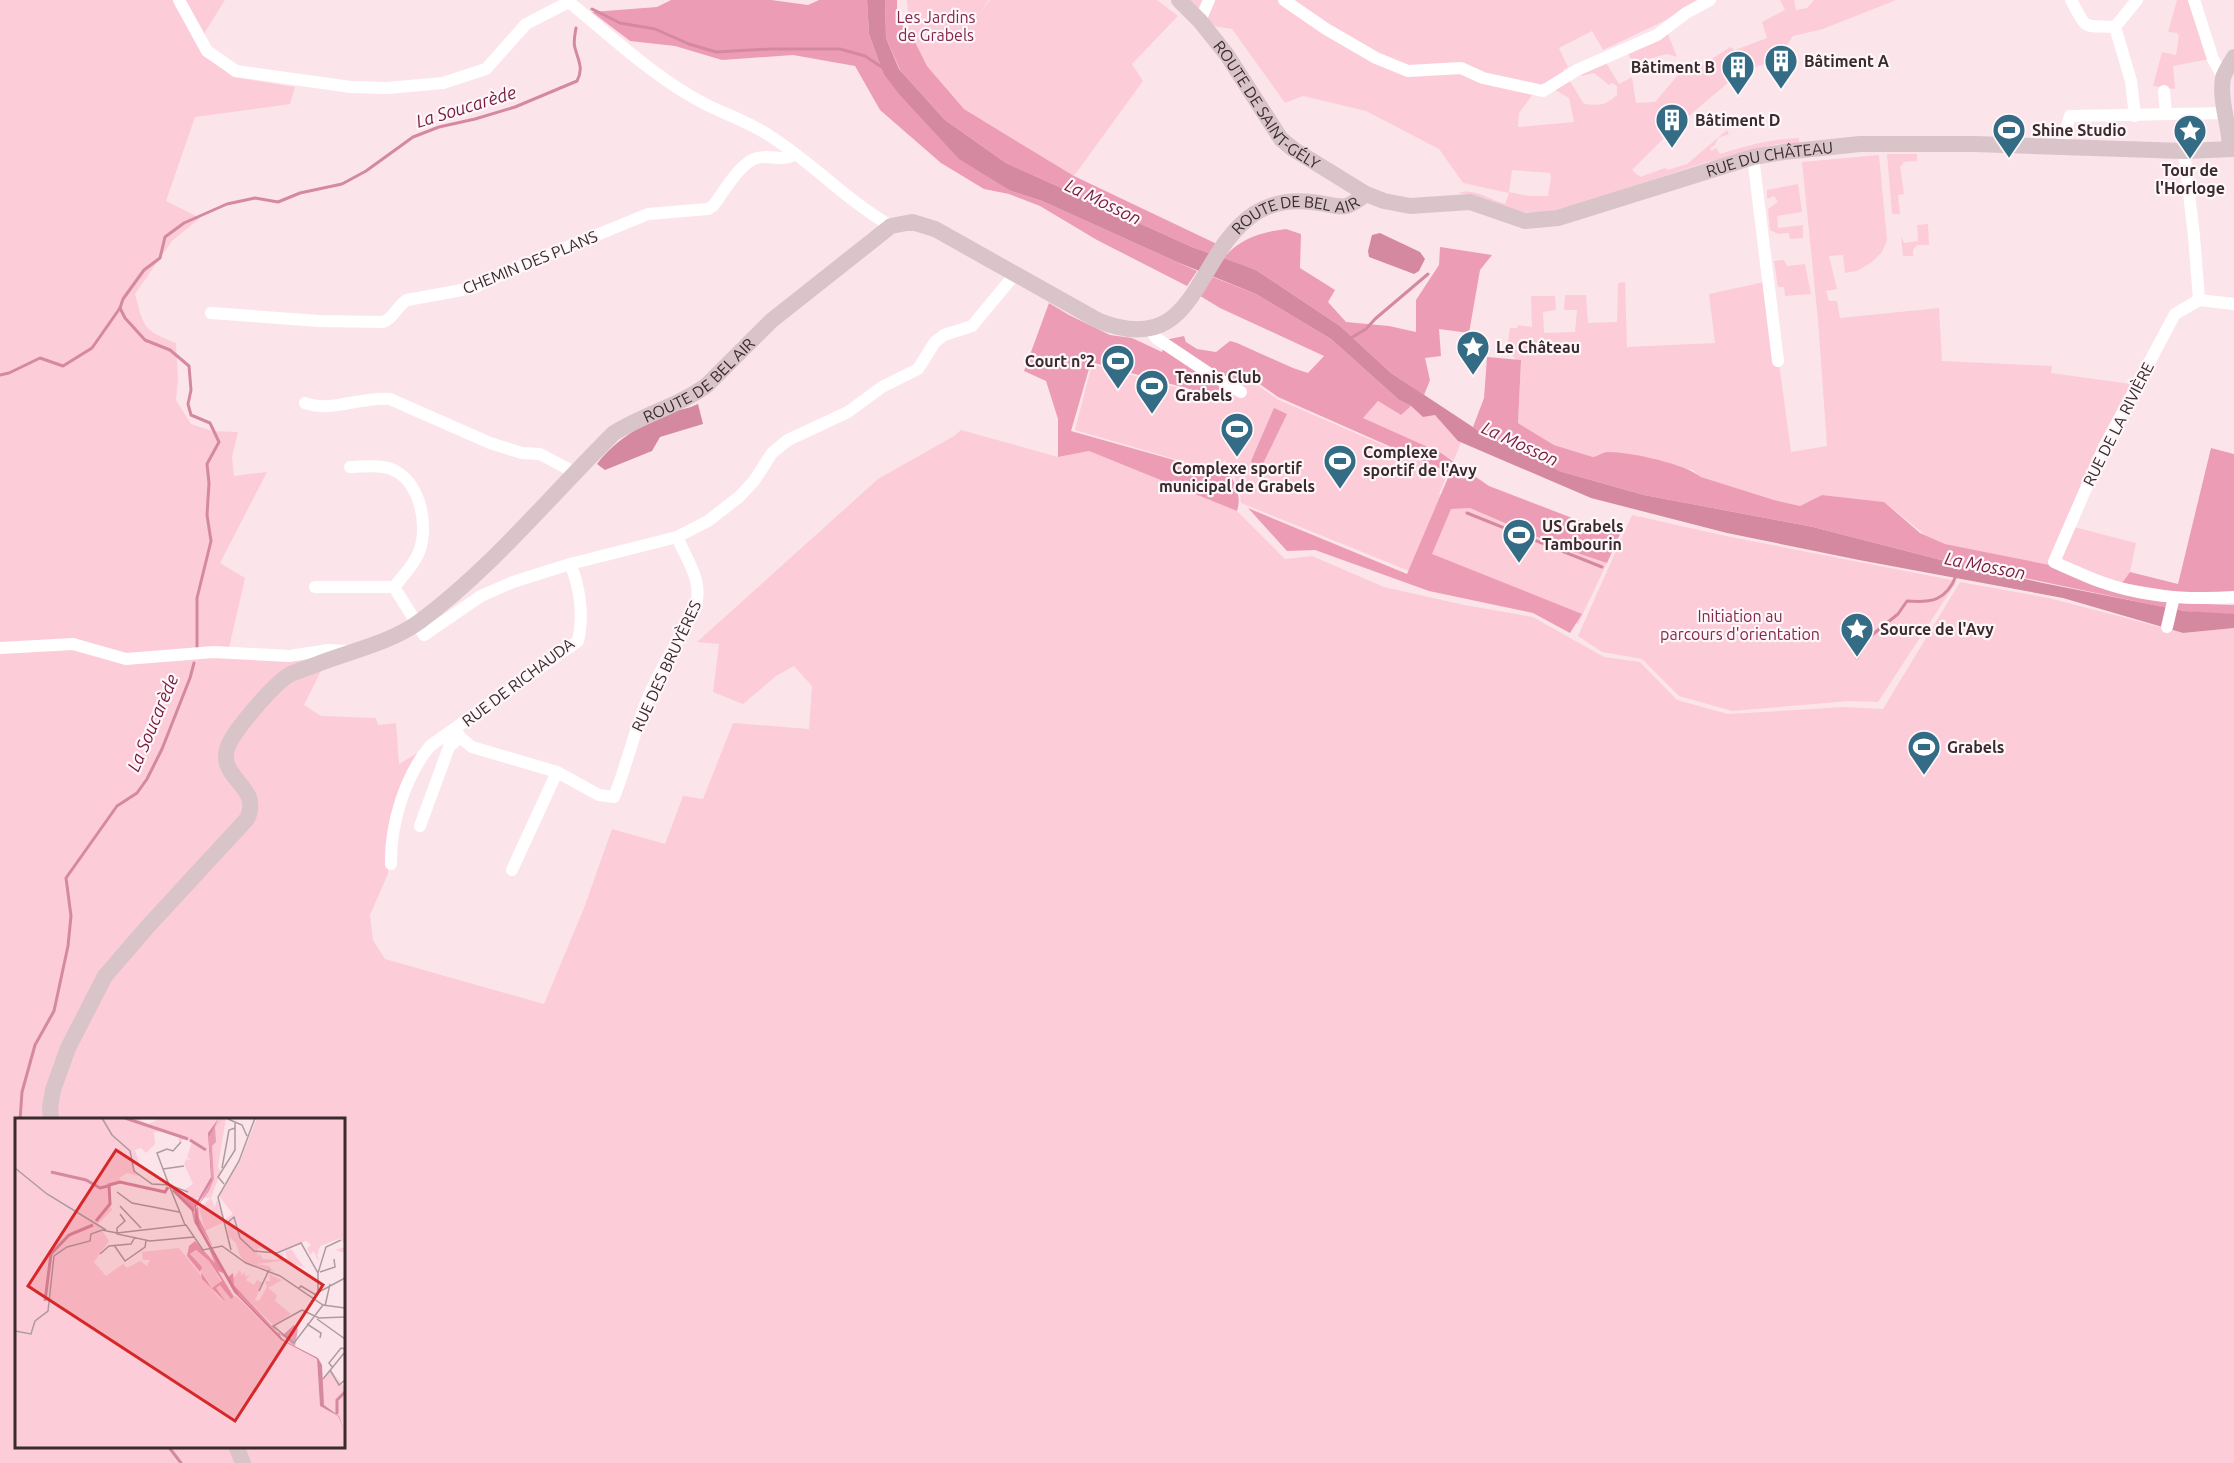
<svg xmlns="http://www.w3.org/2000/svg" width="2234" height="1463" viewBox="0 0 2234 1463" font-family="Ubuntu,sans-serif">
<style>
.green{fill:#fcccd9;fill-rule:evenodd}
.forest{fill:#ec9db5}
.water{fill:#d589a0}
.lines{fill:none;stroke-linecap:round;stroke-linejoin:round}
.stream{stroke:#d589a0;stroke-width:3}
.street{stroke:#fff;stroke-width:12}
.secondary{stroke:#d9c4ca;stroke-width:16}
.labels{text-anchor:middle;stroke-width:4.5;stroke-linejoin:round;paint-order:stroke}
.park-label{font-size:16px;fill:#81274b;stroke:#fef6f8}
.poi-label{font-size:16px;font-weight:bold;fill:#392b2f;stroke:#fef6f8;text-anchor:start}
.street-label{font-size:16px;fill:#392b2f;stroke:#fef6f8}
.water-label{font-size:18px;font-style:italic;fill:#761c41;stroke:#fef6f8}
.inset-river{fill:none;stroke:#d589a0;stroke-width:3}
.inset-road{fill:none;stroke:#ad9ba0;stroke-width:1.5}
.view{fill:#d62828;fill-opacity:0.15;stroke:#d62828;stroke-width:3}
.inset-edge{fill:none;stroke:#392b2f;stroke-width:3}
</style>
<rect width="100%" height="100%" fill="#fbe5eb"/>
<g class="green">
<path d="M0 0H225L205 32 206 56 233 77 295 87 290 104 195 117 166 201 200 218 172 241 135 294C144 328 143 330 176 343L178 379 176 400 191 424 212 431 238 432 232 457 234 476 267 472 220 563 245 578 229 648 277 651 323 646 322 669 304 705 321 716 376 718 378 725 396 723 399 764 419 752 388 842V874L370 915 373 940 385 959 544 1004 584 908 612 829 665 844 683 796 703 799 733 723 809 729 812 686 794 666 776 676 743 704 713 692 719 644 697 642 878 479 954 436 961 430 1058 457 1089 451 1237 511 1285 559 1312 556 1384 587 1464 605 1533 617 1604 657 1640 662 1677 700 1728 714 1845 707 1883 709 1960 582 2049 598 2183 633 2234 628V1463H0ZM16 1120H344V1446H16Z"/>
<path d="M907 0H989L981 12 990 0H1157L1178 16 1132 64 1143 81 1074 176 964 109 927 66 909 30Z"/>
<path d="M1188 0H1698L1666 20 1603 50 1592 31 1559 48 1568 67 1563 70 1584 104C1599 106 1606 105 1617 95V86L1612 83 1609 85 1594 73 1582 76 1580 72 1605 61 1619 84 1632 77 1636 103 1655 102 1689 62 1701 66 1730 47 1735 50 1767 38 1762 22 1785 10 1780 0H1794L1796 10 1807 8 1814 0H1896L1823 29 1793 36 1787 45V56L1756 67 1730 81 1670 132 1632 170 1640 177 1665 168 1668 170 1687 164 1727 130 1729 134 1718 138 1715 145 1710 148 1711 151 1716 148 1720 154C1746 146 1771 139 1799 138V143L1777 144 1757 149 1711 163 1710 161 1563 209C1545 212 1528 215 1510 209 1492 203 1478 195 1459 193 1471 187 1492 200 1505 204L1509 193 1463 183 1439 149 1366 111 1303 96 1285 103 1232 29 1213 26ZM1543 83 1569 98 1574 122 1518 127 1519 113 1539 86ZM1512 170 1550 173 1551 177 1548 196H1529L1509 192Z"/>
<path d="M2177 0H2192L2210 59 2173 66 2175 89 2153 86 2162 52 2176 55 2179 36 2177 33 2168 32Z"/>
<path d="M1668 34 1677 57 1667 54 1633 63 1627 52Z"/>
<path d="M1887 154H1917V161L1903 162V165L1900 166 1904 194 1898 195 1900 214H1892Z"/>
<path d="M1879 155 1887 240 1882 252 1872 262 1857 271 1845 273 1843 255 1829 256 1837 289 1826 291 1829 301H1837L1840 318 1939 308 1942 361 2052 366 2051 373 2131 384 2050 565 1945 544 1925 535 1884 502 1822 495 1800 506 1774 500 1701 477 1693 470 1605 452 1593 457 1554 445 1518 423 1521 361 1516 360 1507 348 1510 328H1517L1518 325 1532 327 1531 296H1555L1556 310 1543 312 1544 333 1575 332 1577 310H1564L1565 295H1586L1588 323 1617 322 1618 283 1625 282 1627 347 1715 343 1709 294 1764 282 1779 363 1791 452 1827 446 1818 320 1802 162Z"/>
<path d="M1798 184 1802 212 1777 216 1778 228 1803 225V238L1790 239 1789 233 1778 234 1770 230 1768 209 1778 202 1774 196 1767 199V190Z"/>
<path d="M1928 224 1929 245H1917L1913 250V256H1903L1901 236 1904 243 1918 241 1917 225Z"/>
<path d="M1784 260 1787 266 1805 264 1811 294 1785 296 1784 287H1778L1774 261Z"/>
<path d="M1092 364 1222 400 1233 394 1240 382H1253L1279 400 1448 473 1439 494 1607 563 1578 624 1538 606 1434 581 1241 503 1239 486 1225 460 1212 470 1075 430Z"/>
<path d="M1378 401 1401 415 1411 406 1423 417 1435 415 1461 442 1454 460 1362 418Z"/>
<path d="M1632 515 1726 536 1957 581 1878 702 1849 701 1732 711 1679 696 1642 659 1602 652 1578 636Z"/>
<path d="M2074 527 2136 543 2130 572 2122 583 2060 561Z"/>
</g>
<g class="forest">
<path d="M671 0H771L808 5 819 0H867L869 34 883 73 1011 191 1042 201 1197 271 1187 286 1097 240 1040 206 1009 194 984 189 941 163 880 110 855 66 793 55 722 60 675 46 630 41 592 12 657 7Z"/>
<path d="M885 0H897V21L909 30 927 66 964 109 1074 176 1219 245 1214 255 1192 247 1006 163 945 120 900 70 886 38Z"/>
<path d="M1286 229 1301 234 1300 268 1335 290 1328 302 1346 322 1389 326 1416 332V300L1439 265 1440 247 1492 255 1480 270 1469 333 1439 329 1441 356 1425 358 1430 380 1424 395 1391 373 1340 326 1256 270 1223 259C1239 238 1262 232 1286 229Z"/>
<path d="M1210 276 1256 294 1331 339 1399 400 1411 406 1401 415 1378 401 1363 418 1441 453 1489 486 1580 521 1621 532 1607 563 1568 550 1470 508 1451 509 1432 554 1582 614 1570 633 1533 613 1429 591 1315 550 1287 551 1248 508 1407 574 1450 473 1278 397 1254 380 1233 381 1222 398 1091 362 1071 431 1213 471 1223 463C1232 478 1243 493 1237 511L1089 451 1058 457V419L1046 381 1024 371 1049 303 1069 315 1110 335 1132 338 1162 352 1165 340 1184 336 1186 342 1197 349 1216 352 1230 341 1237 343 1293 368 1308 373 1324 356 1220 308 1197 294Z"/>
<path d="M1487 357 1521 360 1518 423 1554 445 1593 457C1597 456 1602 453 1606 452 1627 451 1686 464 1701 477L1774 500 1800 506 1822 495 1884 502 1920 533 1945 544 2050 565 2170 600 2167 608 1949 562 1813 527 1644 495 1559 471 1534 455 1491 439 1473 427 1484 398Z"/>
<path d="M1274 408 1287 414 1259 472 1251 461Z"/>
<path d="M2211 448 2234 454V592H2177L2122 583 2130 572 2178 584Z"/>
<path d="M2176 603 2234 605V614L2222 615 2176 610Z"/>
</g>
<g class="water">
<path d="M867 0H885L886 38 899 69 945 120 1006 163 1192 247 1256 270 1340 326 1391 373 1491 439 1534 455 1559 471 1644 495 1813 527 1949 562 2043 583 2184 611 2234 614V628L2183 633 2063 598 1859 560 1727 533 1591 498 1458 441 1435 415 1423 417 1411 406 1399 400 1331 339 1256 294 1177 262 1042 201 1011 191 959 159 899 94 883 73 869 34Z"/>
<path d="M1380 233 1420 252 1425 259 1419 271 1414 274 1369 257 1368 251 1372 235Z"/>
<path d="M698 404 703 424 660 437 652 451 605 470 597 464C615 440 646 421 675 411 683 409 690 408 698 404Z"/>
</g>
<g class="lines">
<g class="stream">
<path d="M592 9 620 23 655 29 689 44 716 52 770 49H840L865 56 883 68"/>
<path d="M1349 339 1366 329 1375 319 1428 274"/>
<path d="M0 375 9 373 40 358 63 366 92 348 120 308"/>
<path d="M1467 513 1602 567"/>
<path d="M197 649V598L211 541 207 515 209 483 207 464 219 442 210 423 191 415 188 404 191 390 189 366 170 350 145 340 125 318 120 308 123 299 144 270 160 258 165 237 184 223 227 204 255 198 278 202 300 193 342 184 366 171 413 137 439 127 475 119 515 107 577 81C584 68 578 60 575 48 573 42 575 34 576 28"/>
<path d="M1857 658 1867 639 1898 614 1907 601C1931 603 1946 601 1956 576"/>
<path d="M20 1120 22 1092 35 1045 54 1011 68 946 71 916 66 878 117 806 137 793 147 779 162 749 190 678 194 663"/>
<path d="M168 1446 181 1463"/>
</g>
<g class="street">
<path d="M179 0 207 51 236 71 351 87 387 88 443 83 486 69 526 24 569 2C613 38 655 78 705 104 727 115 749 122 770 136 813 163 847 201 891 226"/>
<path d="M1284 0 1326 29 1376 58 1408 71 1461 68 1483 78 1543 91 1577 70 1657 35 1686 13 1710 0"/>
<path d="M2071 0C2088 32 2082 25 2115 27L2137 0"/>
<path d="M2194 0 2213 59 2223 77"/>
<path d="M1200 21 1209 0"/>
<path d="M2115 27 2131 81 2135 116"/>
<path d="M2164 91 2166 114"/>
<path d="M2061 147 2070 116 2226 113"/>
<path d="M2184 151 2194 236 2199 300"/>
<path d="M1753 157 1778 361"/>
<path d="M2199 300 2175 314 2104 447 2054 562C2070 569 2085 576 2101 582 2143 597 2190 600 2234 597"/>
<path d="M2199 300 2234 304"/>
<path d="M211 313 319 321 383 322C393 319 397 306 407 300L473 288 509 271 648 214 708 209 713 206C723 193 739 165 754 159 767 153 783 163 795 154"/>
<path d="M1150 330 1156 338 1210 374 1241 392"/>
<path d="M305 403C331 413 362 396 390 399L490 443 522 453 540 454 574 472"/>
<path d="M350 467C360 467 372 465 383 467 419 472 430 524 419 552 414 565 403 576 394 587L424 635 481 596 513 582 570 564 677 537 708 521 739 497 754 481 772 453 788 440 848 412 882 387 918 369 935 342 944 335 972 326 1016 273"/>
<path d="M315 587H394"/>
<path d="M2167 627 2174 597"/>
<path d="M0 648 73 644 126 659 214 652 289 656 329 650 346 651"/>
<path d="M455 729 460 737 472 747 557 772 599 795 614 797C627 765 634 732 647 700 660 669 679 639 695 609 704 582 688 562 677 537"/>
<path d="M420 826 449 747 460 737"/>
<path d="M391 864C390 825 405 776 430 746L578 641C584 617 580 586 570 564"/>
<path d="M512 870 557 772"/>
</g>
<g class="secondary">
<path id="s1" d="M1179 0 1200 21 1227 55 1281 139 1293 149 1366 194 1384 201 1410 206 1470 202 1525 221 1558 218 1753 157 1784 152 1860 144H1974L2184 151 2234 149"/>
<path d="M2230 149C2230 126 2219 101 2223 78 2225 71 2231 63 2234 57"/>
<path id="s2" d="M51 1120 50 1108 53 1090 68 1048 105 976 150 924 247 819C265 782 205 778 234 735 244 720 274 684 289 675 297 671 307 668 315 665 350 651 388 644 419 622 492 568 550 496 614 433 644 414 679 406 707 385L771 321 891 226 912 222 935 229 1099 321C1198 360 1193 255 1254 214 1274 201 1296 199 1319 203 1328 204 1338 208 1346 206 1354 204 1360 198 1366 194"/>
<path d="M236 1446 243 1463"/>
</g>
</g>
<defs>
<g id="building-pin" transform="scale(1.725)"><path d="M0 17L-7.5 6A9.5 9.5 0 1 1 7.5 6Z" fill="#346c86" stroke="#fef6f8"/><path d="M-4-6H4V6H1V3H-1V6H-4ZM-2.5-4.3h1.7v1.8h-1.7ZM.8-4.3h1.7v1.8H.8ZM-2.5-1h1.7V.8h-1.7ZM.8-1h1.7V.8H.8Z" fill="#fff"/></g>
<g id="stadium-pin" transform="scale(1.725)"><path d="M0 17L-7.5 6A9.5 9.5 0 1 1 7.5 6Z" fill="#346c86" stroke="#fef6f8"/><path d="M0-5a6.5 5 0 1 0 0 10a6.5 5 0 1 0 0-10ZM-3.5-1.8h7v3.6h-7Z" fill="#fff"/></g>
<g id="sight-pin" transform="scale(1.725)"><path d="M0 17L-7.5 6A9.5 9.5 0 1 1 7.5 6Z" fill="#346c86" stroke="#fef6f8"/><path d="M0-6L1.8-2.2L6-1.7L2.9 1.2L3.7 5.4L0 3.3L-3.7 5.4L-2.9 1.2L-6-1.7L-1.8-2.2Z" fill="#fff"/></g>
</defs>
<g fill-rule="evenodd">
<use href="#building-pin" x="1781" y="61"/>
<use href="#building-pin" x="1738" y="67"/>
<use href="#building-pin" x="1672" y="120"/>
<use href="#stadium-pin" x="2009" y="130"/>
<use href="#sight-pin" x="2190" y="131"/>
<use href="#sight-pin" x="1473" y="347"/>
<use href="#stadium-pin" x="1118" y="361"/>
<use href="#stadium-pin" x="1152" y="386"/>
<use href="#stadium-pin" x="1237" y="429"/>
<use href="#stadium-pin" x="1340" y="461"/>
<use href="#stadium-pin" x="1519" y="535"/>
<use href="#sight-pin" x="1857" y="629"/>
<use href="#stadium-pin" x="1924" y="747"/>
</g>
<g class="labels">
<g class="park-label">
<text x="936" y="23">Les Jardins<tspan x="936" dy="18">de Grabels</tspan></text>
<text x="1740" y="622">Initiation au<tspan x="1740" dy="18">parcours d'orientation</tspan></text>
</g>
<g class="poi-label">
<text x="1804" y="67">Bâtiment A</text>
<text x="1715" y="73" text-anchor="end">Bâtiment B</text>
<text x="1695" y="126">Bâtiment D</text>
<text x="2032" y="136">Shine Studio</text>
<text x="2190" y="176" text-anchor="middle">Tour de<tspan x="2190" dy="18">l'Horloge</tspan></text>
<text x="1496" y="353">Le Château</text>
<text x="1095" y="367" text-anchor="end">Court n°2</text>
<text x="1175" y="383">Tennis Club<tspan x="1175" dy="18">Grabels</tspan></text>
<text x="1363" y="458">Complexe<tspan x="1363" dy="18">sportif de l'Avy</tspan></text>
<text x="1237" y="474" text-anchor="middle">Complexe sportif<tspan x="1237" dy="18">municipal de Grabels</tspan></text>
<text x="1542" y="532">US Grabels<tspan x="1542" dy="18">Tambourin</tspan></text>
<text x="1880" y="635">Source de l'Avy</text>
<text x="1947" y="753">Grabels</text>
</g>
<g class="street-label">
<text dy="6" stroke="none"><textPath href="#s1" startOffset="138">ROUTE DE SAINT-GÉLY</textPath></text>
<text dy="6" stroke="none"><textPath href="#s1" startOffset="692">RUE DU CHÂTEAU</textPath></text>
<text dy="6" stroke="none"><textPath href="#s2" startOffset="1788">ROUTE DE BEL AIR</textPath></text>
<text transform="translate(530 262) rotate(-22)" y="6">CHEMIN DES PLANS</text>
<text dy="6" stroke="none"><textPath href="#s2" startOffset="1056">ROUTE DE BEL AIR</textPath></text>
<text transform="translate(2118 424) rotate(-63)" y="6">RUE DE LA RIVIÈRE</text>
<text transform="translate(666 666) rotate(-65)" y="6">RUE DES BRUYÈRES</text>
<text transform="translate(518 682) rotate(-37)" y="6">RUE DE RICHAUDA</text>
</g>
<g class="water-label">
<text transform="translate(466 107) rotate(-17)" y="6">La Soucarède</text>
<text transform="translate(1103 202) rotate(26)" y="6">La Mosson</text>
<text transform="translate(1520 444) rotate(25)" y="6">La Mosson</text>
<text transform="translate(1985 566) rotate(11)" y="6">La Mosson</text>
<text transform="translate(153 723) rotate(-67)" y="6">La Soucarède</text>
</g>
</g>
<g transform="translate(15 1118)">
<rect width="330" height="330" fill="#fbe5eb"/>
<path d="M0 0H120L133 6 147 0H211L203 49 206 53 196 80 200 89 202 81 209 104 190 113 184 90 196 80H177L169 72 178 66 169 46 171 41 176 42 172 39 177 24 169 21 164 25V18L154 13 139 14 140 26 131 35 126 30 120 32 124 45 118 47 123 58 112 55 104 60 106 64 96 68 93 83 97 92 83 106 94 123 79 144 91 158 108 146 112 150 125 143 132 148 135 142H128L127 134 164 130 209 186 175 137 180 132 194 143 216 181 221 178 266 222 302 241 305 288 323 298 330 312V330H0ZM242 0H330V135L320 132 330 129 326 120 305 128 302 138 305 142 302 141 299 133 295 137 292 130 296 127 291 123 265 134 243 130 242 137 244 138 243 134 248 141 263 142 266 137H262L269 134 267 141 272 140 270 133 276 131 289 149 265 143 242 146 254 148 259 154 231 145 225 138 221 125 214 119 211 101 218 96 204 78 225 43ZM225 152 227 158 229 154 231 159 235 156 231 162 239 167 242 162 248 165 240 182 244 183 252 169 250 163H255L254 156 267 162 253 170 262 177 260 183 276 196 261 206 264 213 218 167 216 163ZM316 252 330 270V308L324 298 309 287 306 263Z" fill="#fcccd9"/>
<path d="M208 0 200 9 201 24 197 28 199 61 194 73 183 88 184 100 198 129 185 108 180 93 197 63 194 19 198 10ZM155 69 183 82 179 92 183 111 196 129 179 104 176 90ZM180 123 200 145 194 131 200 135 208 155 203 153 219 179 216 181 205 167 201 170 211 184 187 161 186 154 197 170 207 163 194 143 181 132 175 136 187 149 185 154 172 138 174 128ZM218 155 219 167 262 214 268 217 279 207 283 211 280 228 266 220 275 224 265 216 266 219 217 170 212 160Z" fill="#ec9db5"/>
<path d="M204 0 194 19 197 63 181 89 185 108 224 177 270 223 303 240 307 247 309 287 324 298 330 312 323 298 305 288 302 241 266 222 219 174 180 105V87L196 59 193 15Z" fill="#d589a0"/>
<path class="inset-river" d="M110 0 173 21M175 22 191 32M36 54 71 62 85 70 93 68M158 72 179 93M81 103 95 86 94 67 105 64 150 74 153 69M30 183 36 136 54 117 78 107M322 296V282L330 274"/>
<path class="inset-road" d="M87 0 97 17 115 33 119 53 137 66 154 67 170 107M213 1 227 7 232 18M166 24 158 33 152 31 142 35 154 67 173 74M0 50 32 76 91 112M207 50 214 12 220 10M148 51 169 48M209 66 203 59 220 32V5M102 74 117 85 164 94M105 88 126 110M105 96 110 103 102 110V116L135 123 179 119M211 106 219 99 225 120 239 133 262 135 286 125 303 155V173M99 127 110 143 130 129 131 123M216 132 203 79 224 43 240 0M85 136 94 128 116 126 120 119M305 154 320 149 319 141M303 155 311 129 326 122M284 170 286 168 301 177M244 173 254 152M302 175 330 160M310 188 315 166M287 192 258 208 279 225 308 187M287 192 304 200 330 199M302 201 330 221M292 206 306 215 305 220M0 213 16 216 20 203 33 193 39 138 52 129 75 123 76 116 87 112 102 115 171 107 188 132 207 128 231 145 265 158 308 187 330 190M318 250 314 245 326 230 330 231M315 252 324 267 330 262M308 261 330 234"/>
<path class="view" d="M101 32 308 167 220 303 13 168Z"/>
<rect width="330" height="330" class="inset-edge"/>
</g>
</svg>
